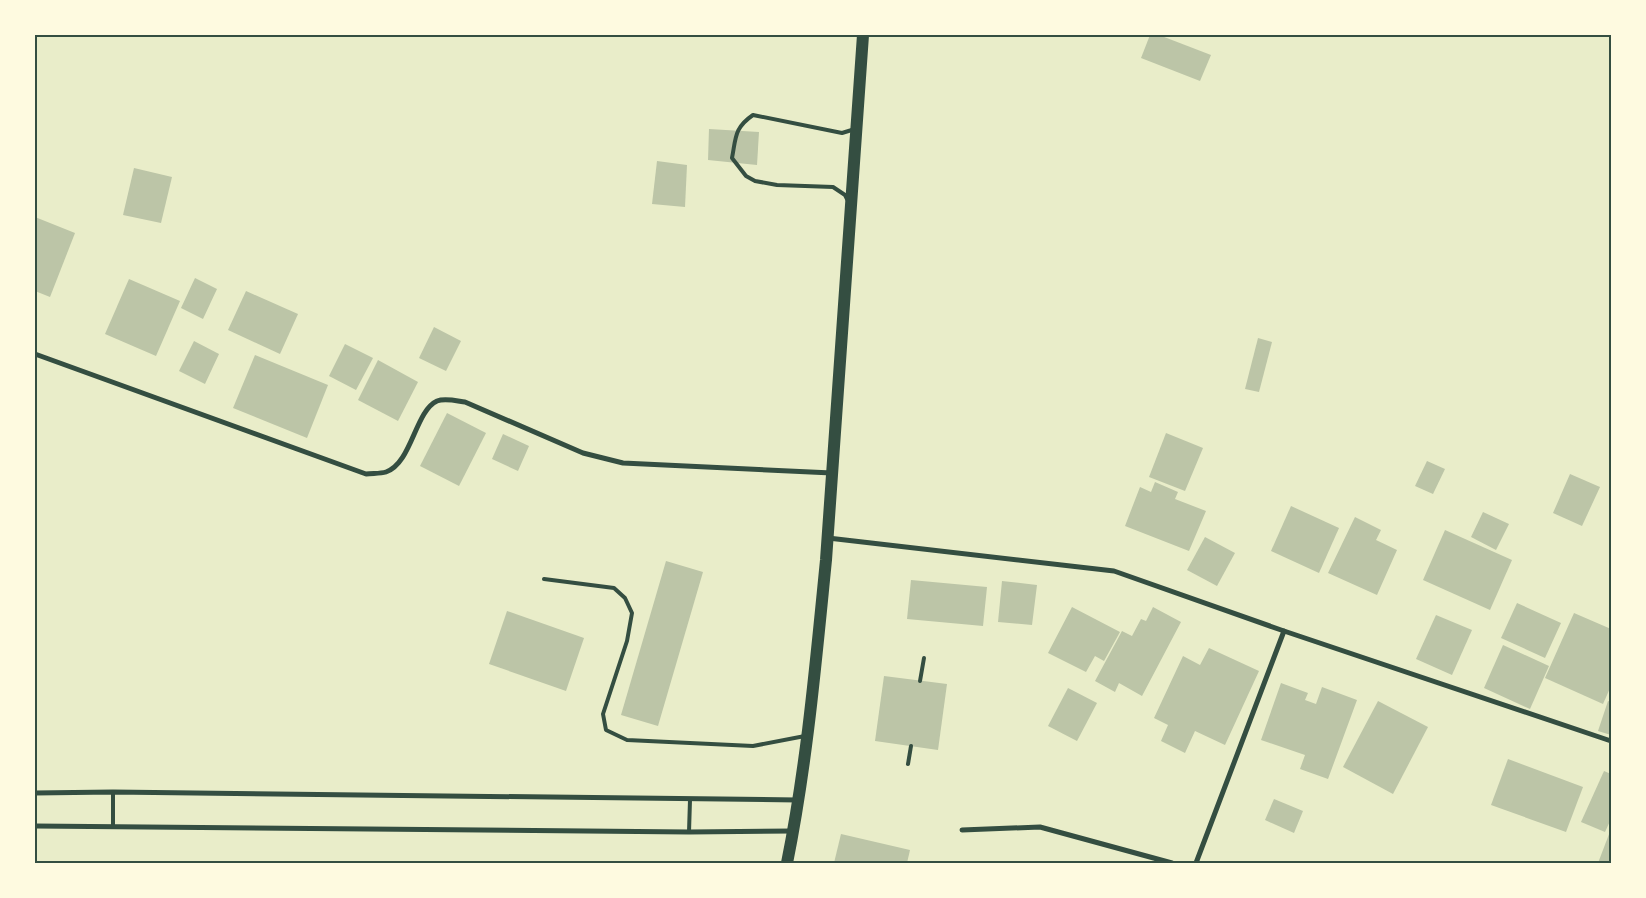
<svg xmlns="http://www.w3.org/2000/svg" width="1646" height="898" viewBox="0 0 1646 898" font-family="Cabin,sans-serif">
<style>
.building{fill:#bcc5a7}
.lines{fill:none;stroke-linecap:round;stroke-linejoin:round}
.service{stroke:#344e41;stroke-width:4}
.minor{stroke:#344e41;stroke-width:5}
.primary{stroke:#344e41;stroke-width:12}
.neatline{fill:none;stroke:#344e41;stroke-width:2}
</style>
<rect width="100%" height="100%" fill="#e9edc9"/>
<g class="building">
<path d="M1150 35H1159L1211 55 1200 81 1141 58Z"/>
<path d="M709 129 759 132 757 165 708 160Z"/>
<path d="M657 161 687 165 685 207 652 204Z"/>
<path d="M134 168 172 177 161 223 123 215Z"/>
<path d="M35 217 75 233 50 297 35 291Z"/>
<path d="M195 278 217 289 203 319 181 308Z"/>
<path d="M129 279 180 301 156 356 105 334Z"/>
<path d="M246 291 298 314 280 354 228 330Z"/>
<path d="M434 327 461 341 446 371 419 358Z"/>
<path d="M1258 338 1272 342 1259 392 1245 389Z"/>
<path d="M194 341 219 354 205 384 179 371Z"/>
<path d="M345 344 373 358 356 390 329 376Z"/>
<path d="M255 355 328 385 307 438 233 408Z"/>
<path d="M378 360 418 382 398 421 358 400Z"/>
<path d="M447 413 486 433 459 486 420 466Z"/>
<path d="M1166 433 1203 448 1185 491 1149 477Z"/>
<path d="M503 434 529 446 518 471 492 459Z"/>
<path d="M1427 461 1445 469 1433 494 1415 486Z"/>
<path d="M1570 474 1600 487 1582 526 1553 513Z"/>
<path d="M1155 482 1178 492 1175 499 1206 511 1189 551 1125 526 1140 487 1151 492Z"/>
<path d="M1291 506 1339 528 1319 573 1271 551Z"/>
<path d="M1483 512 1509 524 1496 550 1471 537Z"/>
<path d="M1355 517 1381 530 1376 540 1397 550 1377 595 1328 573Z"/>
<path d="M1445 530 1512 560 1490 610 1423 580Z"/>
<path d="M1205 537 1235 553 1217 586 1187 570Z"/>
<path d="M666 561 703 572 658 726 621 715Z"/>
<path d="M911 580 987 587 983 626 907 619Z"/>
<path d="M1002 581 1037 585 1032 625 998 622Z"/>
<path d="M1517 603 1561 623 1545 658 1501 638Z"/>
<path d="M1072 607 1120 632 1104 661 1095 656 1086 672 1048 653Z"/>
<path d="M1153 607 1181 622 1142 696 1119 683 1115 692 1095 681 1122 631 1132 636 1141 619 1146 621Z"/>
<path d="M507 611 584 638 566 691 489 664Z"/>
<path d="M1574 613 1611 629V686L1603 704 1545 678Z"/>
<path d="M1436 615 1472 630 1452 675 1416 659Z"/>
<path d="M1503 645 1549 666 1530 709 1484 688Z"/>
<path d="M1209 648 1259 671 1225 745 1195 731 1185 753 1161 741 1168 725 1154 718 1183 656 1200 665Z"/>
<path d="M884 676 947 684 938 750 875 741Z"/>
<path d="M1281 683 1308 693 1305 700 1316 704 1322 687 1357 700 1328 779 1300 769 1305 755 1261 740Z"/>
<path d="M1068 688 1097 703 1077 741 1048 726Z"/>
<path d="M1378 701 1428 727 1393 794 1343 767Z"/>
<path d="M1608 701 1611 702V735L1598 731Z"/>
<path d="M1508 759 1583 787 1566 832 1491 805Z"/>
<path d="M1604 771 1611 774V819L1605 832 1581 822Z"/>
<path d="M1274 799 1303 811 1294 833 1265 820Z"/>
<path d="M1611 829V863H1598Z"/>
<path d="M841 834 910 850 907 863H834Z"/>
</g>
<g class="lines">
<g class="service">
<path d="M847 199 845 195 833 187 777 185 755 181 746 176 732 158C736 138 734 128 753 115L842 133 855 129"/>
<path d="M544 579 614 588 625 598 632 613 627 641 603 714 606 730 627 740 753 746 805 736"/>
<path d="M920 681 924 658"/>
<path d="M908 764 911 746"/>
<path d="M113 792V827"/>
<path d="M689 832 690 800"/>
</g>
<g class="minor">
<path d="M35 354 366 474C372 473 380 474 386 472 412 463 415 411 437 401 445 398 457 401 465 402L583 453 623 463 832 473"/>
<path d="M828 538 1114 571 1284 631 1611 741"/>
<path d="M35 793 113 792 798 800"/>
<path d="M35 826 689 832 793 831"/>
<path d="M962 830 1040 827 1172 863"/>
<path d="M1196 863 1284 631"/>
</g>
<path class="primary" d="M787 863C807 764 816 660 826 560L863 35"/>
</g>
<rect width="1646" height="898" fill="none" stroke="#fefae0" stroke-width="72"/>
<rect x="36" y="36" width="1574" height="826" class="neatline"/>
</svg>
